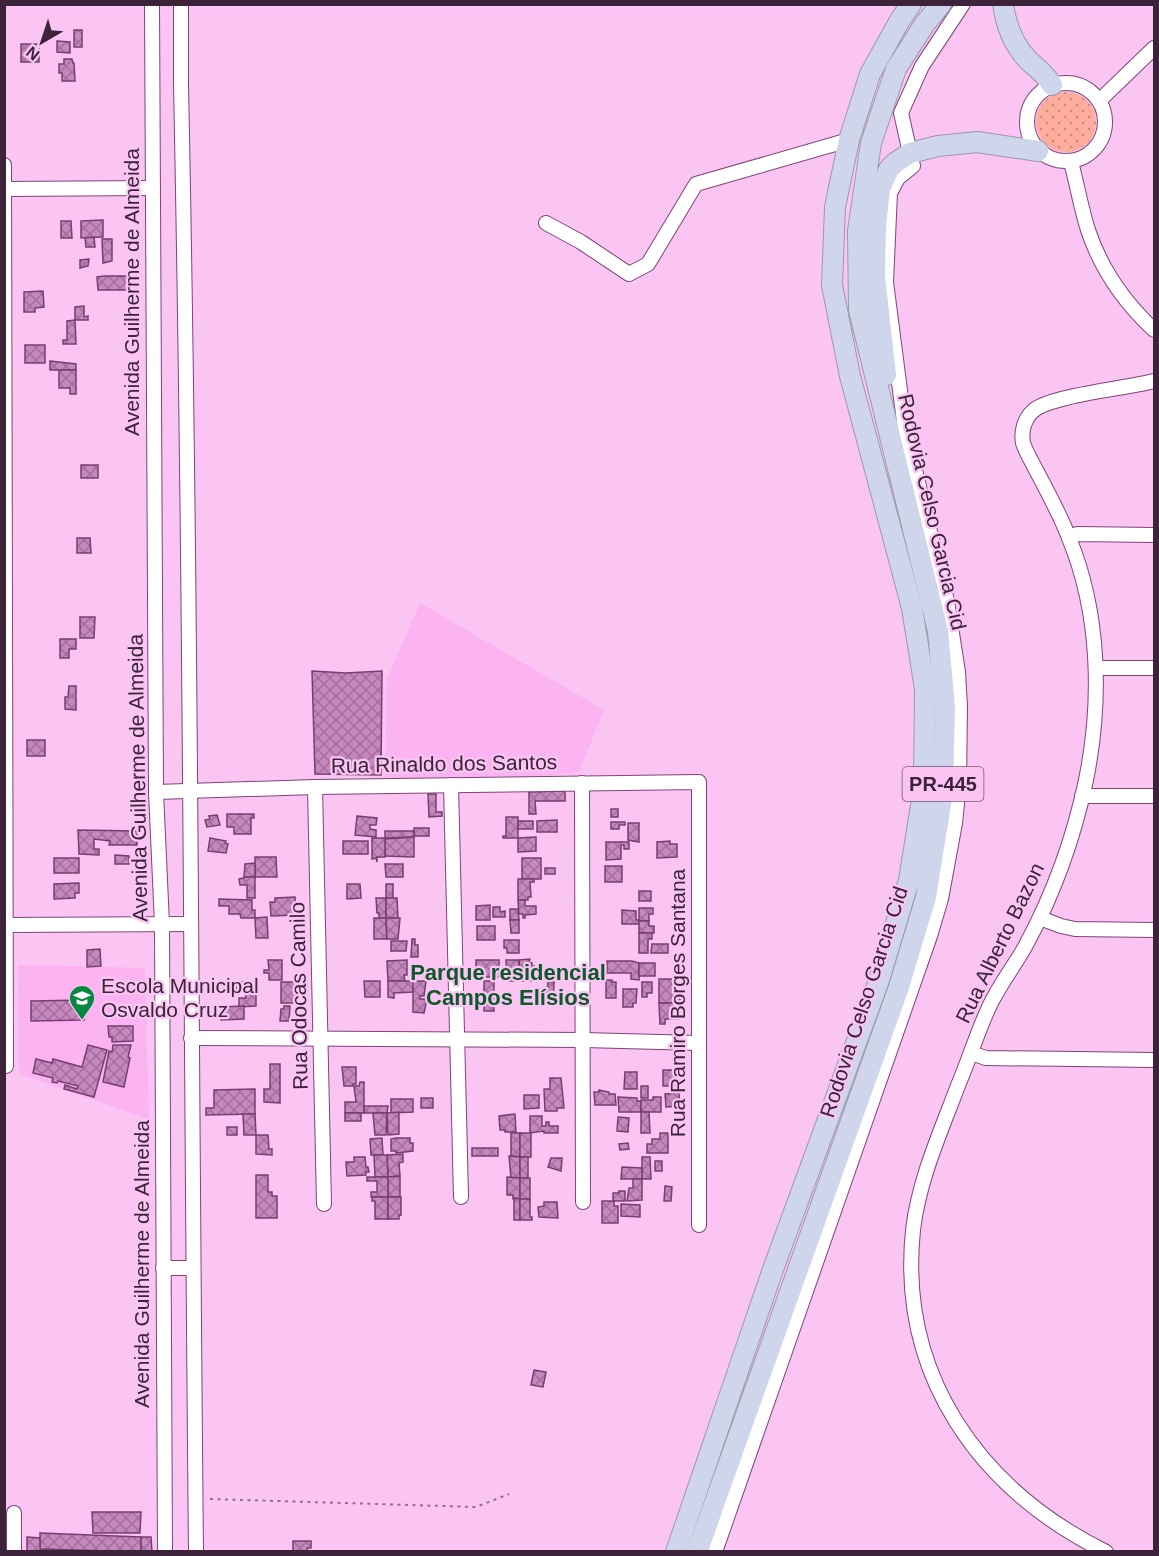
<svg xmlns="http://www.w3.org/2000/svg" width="1159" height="1556" viewBox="0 0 1159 1556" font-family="Helvetica,sans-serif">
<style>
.built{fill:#fcb3f2}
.park{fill:url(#park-dots)}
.building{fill:url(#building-cross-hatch);stroke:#783e72;stroke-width:1.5}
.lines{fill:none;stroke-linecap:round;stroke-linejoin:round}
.minor-casing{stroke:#7e4478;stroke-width:16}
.highway-casing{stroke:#9c97ad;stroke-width:22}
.path{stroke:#936c8e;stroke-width:2;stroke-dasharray:3 4.5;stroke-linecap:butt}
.minor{stroke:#fff;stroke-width:14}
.highway{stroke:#cfd6eb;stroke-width:20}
.labels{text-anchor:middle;stroke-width:4.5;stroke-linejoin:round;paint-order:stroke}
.shield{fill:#fac5f3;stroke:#765472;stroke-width:1.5}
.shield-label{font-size:20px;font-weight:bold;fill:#3d233a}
.street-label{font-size:21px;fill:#3d233a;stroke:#fac5f3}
.poi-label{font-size:21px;fill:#3d233a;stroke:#fac5f3;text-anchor:start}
.neighbourhood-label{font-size:22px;font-weight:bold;fill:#0e572b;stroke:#fac5f3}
</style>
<defs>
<pattern id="park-dots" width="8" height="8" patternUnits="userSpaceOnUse" patternTransform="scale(1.5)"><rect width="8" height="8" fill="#feac9c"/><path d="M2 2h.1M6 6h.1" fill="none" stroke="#cf8c80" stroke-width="1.8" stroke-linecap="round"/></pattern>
<pattern id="building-cross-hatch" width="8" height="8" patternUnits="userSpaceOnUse" patternTransform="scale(1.5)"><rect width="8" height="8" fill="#c687be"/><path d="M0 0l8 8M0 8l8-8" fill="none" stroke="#a26e9b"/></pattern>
</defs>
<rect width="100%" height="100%" fill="#fac5f3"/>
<g class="built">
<path d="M420 603 604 710 579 772 516 780H385L387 679Z"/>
<path d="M18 965 145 968 149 1119 19 1074Z"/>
</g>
<circle class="park" cx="1066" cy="122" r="30"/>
<g class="building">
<rect x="74" y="30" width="8" height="17"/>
<path d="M57 41 70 42V53L57 52Z"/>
<rect x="21" y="44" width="18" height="18"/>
<path d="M64 59H72L73 63H74L75 81H62V73H59V64H64Z"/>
<path d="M103 220V237L81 238V221Z"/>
<path d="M61 221H71L72 238H61Z"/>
<path d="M94 237 95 247H86L85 238Z"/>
<path d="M102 239H112V261L103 263Z"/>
<path d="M89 259 88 266 80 268V260Z"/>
<path d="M104 276H127V290H98L97 277Z"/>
<path d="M43 291 44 307 35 308V312H24V292Z"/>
<path d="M84 306V317L88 316V320H75V307Z"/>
<path d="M75 320 76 344H63V340H67V321Z"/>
<rect x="25" y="345" width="20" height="18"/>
<path d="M50 361 76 364V370H50Z"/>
<path d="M59 370H76V394H70V388H59Z"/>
<rect x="81" y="465" width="17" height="13"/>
<path d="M77 538H90L91 553H77Z"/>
<path d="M80 617H95L94 638H80Z"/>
<path d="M60 639H76V649H69V658H60Z"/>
<path d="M312 671 346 673 382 671 381 775 315 774Z"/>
<path d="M69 686H76V710L65 709V697H68Z"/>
<rect x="27" y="740" width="18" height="16"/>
<path d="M565 791V801H535L536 814H529V792Z"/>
<path d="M428 794H436V812H442V816L429 817Z"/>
<rect x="611" y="809" width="7" height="8"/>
<path d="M227 814H254V818H251V834H234V827H227Z"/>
<path d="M217 815 220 825 207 827 205 820 210 819 209 816Z"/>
<path d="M357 816 377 818 376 825H370V829L376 830V837L355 835Z"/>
<path d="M506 817H518V838H503V836H506Z"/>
<path d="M557 820V832H537V821Z"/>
<rect x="518" y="821" width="15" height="8"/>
<path d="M611 822H625V825H619V829H611Z"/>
<path d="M628 823H639V842L628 840Z"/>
<rect x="414" y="828" width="15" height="8"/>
<path d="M78 830 137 831V845H109L110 841 94 839V849H99V855L79 854Z"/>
<path d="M385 831H414V837L385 838Z"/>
<path d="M414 837V857L385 856V839Z"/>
<path d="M536 837V851L518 852V838Z"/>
<path d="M210 838 226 841 225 843 228 844 226 853 208 851Z"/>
<path d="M372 838H385V857H377V862L376 858 372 859Z"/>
<rect x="343" y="841" width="25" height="13"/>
<path d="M670 841V844H677V857L657 858V842Z"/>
<path d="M606 842H629V849H624V845H621V859L606 860Z"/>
<path d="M115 855 129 856V864H115Z"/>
<path d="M255 857H276L277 877H255Z"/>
<rect x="54" y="858" width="25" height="15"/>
<rect x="522" y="858" width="19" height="21"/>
<path d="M255 863V877H244L245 864Z"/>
<path d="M385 864H403V877H386Z"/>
<rect x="605" y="866" width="17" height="16"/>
<rect x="545" y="868" width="10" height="6"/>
<path d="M247 877H255V898H247V885H240L239 879Z"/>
<path d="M518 879H534V882H530L531 897H528V900H518Z"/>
<path d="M79 883V893H75V898L54 899V884Z"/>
<path d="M347 884H360L361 898 347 899Z"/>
<rect x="386" y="884" width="7" height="14"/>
<rect x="639" y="891" width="12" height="10"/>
<path d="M295 897 296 915 271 916 270 902H275V898Z"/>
<path d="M376 898H386V918H379V913H377Z"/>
<path d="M386 898H397L398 918H386Z"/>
<path d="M219 899 252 900V910H255V918H241L240 914H229V906H219Z"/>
<path d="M518 900H525V906H536V914L525 915V918H523V914H519Z"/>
<path d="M490 905V920H476V906Z"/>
<path d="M493 907H500V912L505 911V917H493Z"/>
<path d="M639 908H653V914H649V921H639Z"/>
<path d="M510 909H518L519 920H510Z"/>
<path d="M622 910 636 911V920H639V924H622Z"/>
<path d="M267 917 268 938H256L255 918Z"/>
<path d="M374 918H386L387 939H374Z"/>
<path d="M386 918H400L398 939H387Z"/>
<path d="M510 920H519V933H511Z"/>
<path d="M639 921H649V926H654V933H639Z"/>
<rect x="477" y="926" width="18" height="14"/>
<path d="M639 933H652V939H648V953H639Z"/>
<path d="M412 939H415V945H418V957H411Z"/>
<path d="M504 940H519V953H507V948H504Z"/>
<path d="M391 941H407L406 951H391Z"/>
<path d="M652 944H668V953H651Z"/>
<path d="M100 949 101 966 87 967V950Z"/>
<path d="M530 959 529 962 532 963V966H534V970H531V981H519V960Z"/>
<path d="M268 960H282V980H269V973H264V970H269Z"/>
<path d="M407 960V975H404L405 981H388L387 961Z"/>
<rect x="476" y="960" width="23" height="17"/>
<path d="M506 960H519V981H507Z"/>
<path d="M607 961H632L639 963V980L631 979V973H607Z"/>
<rect x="639" y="963" width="16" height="13"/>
<path d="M659 979H677L676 995H680V1003H659Z"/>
<path d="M606 980H612V982H616V998H606Z"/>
<path d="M364 981H380V997H365Z"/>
<path d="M388 981H413V992L394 993V998L388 997Z"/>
<path d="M413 981H426L424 996H420V999H427L424 1013 413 1012Z"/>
<rect x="484" y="981" width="10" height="30"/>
<path d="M233 982H256V1006L239 1007V998H246L245 990 241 991V989L225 990V983Z"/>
<path d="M281 982H296L295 1003H281Z"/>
<path d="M548 982H554L553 1004H546Z"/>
<path d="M642 982H652V993H647V997H642Z"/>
<path d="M623 989H637L636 1003H633V1007H623Z"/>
<path d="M84 1000V1020L31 1021V1001Z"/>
<path d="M659 1003H676V1015L679 1016V1019H665V1024H660Z"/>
<path d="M244 1006V1019L221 1020V1007Z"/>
<path d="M284 1006H290L289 1021H280L281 1009H284Z"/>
<path d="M108 1026H133V1041L112 1042V1037H109Z"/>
<path d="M88 1045 107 1050 94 1097 64 1089 65 1085 77 1089 78 1086 58 1081 57 1083 52 1082 53 1078 33 1073 36 1059 52 1063 53 1059 82 1067Z"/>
<path d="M113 1045H131L128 1057 130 1058 124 1087 103 1082 109 1051 112 1052Z"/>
<path d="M270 1064H280V1103L264 1102V1089H270Z"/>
<path d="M342 1067H356V1084H353V1086H344Z"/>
<rect x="663" y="1070" width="14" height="16"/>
<path d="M625 1072H637V1089H624Z"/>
<path d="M550 1078H561L564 1108H557V1111H545L544 1089H550Z"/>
<path d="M360 1082H364V1113H345V1102H356L354 1086H359Z"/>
<rect x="641" y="1086" width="7" height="12"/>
<path d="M255 1089V1114L206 1115V1108H214V1090Z"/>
<path d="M599 1090 609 1092V1094H615L616 1105H595L594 1092H599Z"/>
<path d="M679 1093 680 1106 666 1107 665 1094Z"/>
<path d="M524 1095H539V1108L524 1109Z"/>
<path d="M618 1097 637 1098V1101H641V1112H619Z"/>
<path d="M653 1097H661V1112H641V1100H653Z"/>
<rect x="421" y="1098" width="12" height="10"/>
<path d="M391 1099H413V1112L391 1113Z"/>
<path d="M364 1106H388L387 1113H364Z"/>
<path d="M399 1112V1134L388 1135 387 1113Z"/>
<path d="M641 1112H649L650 1133H641Z"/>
<rect x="345" y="1113" width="16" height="8"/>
<path d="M373 1113H387L386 1135H375Z"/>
<path d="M243 1114H255L256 1135H244Z"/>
<path d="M515 1114 516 1132H505V1130H500L499 1116Z"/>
<path d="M530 1116H542V1126H546V1122H549V1126H558V1133H544V1131L530 1133Z"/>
<path d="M618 1117 629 1118 628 1132 617 1131Z"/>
<rect x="227" y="1127" width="10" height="8"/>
<path d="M511 1133H520V1157L511 1156Z"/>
<rect x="520" y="1133" width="11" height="24"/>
<path d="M660 1133H668V1153H647V1144H652V1139H660Z"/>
<path d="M256 1135H268L269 1149H272V1155L256 1154Z"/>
<path d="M382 1138 383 1155H371L370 1139Z"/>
<path d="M396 1138H410V1143H413V1151L396 1153V1151H391V1139Z"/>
<path d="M628 1143 629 1149 620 1150 619 1144Z"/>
<rect x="472" y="1148" width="26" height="8"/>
<path d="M403 1154V1162L399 1163 400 1176 388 1177 387 1155Z"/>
<path d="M374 1155H387L388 1177H375Z"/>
<path d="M509 1156 520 1157V1178H511Z"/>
<path d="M354 1157H365L366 1167H368L369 1172H366V1175L347 1176 346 1162H354Z"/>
<rect x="520" y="1157" width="8" height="21"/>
<path d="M642 1157H650L651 1179H642Z"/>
<path d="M551 1158H562L561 1171 548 1167Z"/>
<rect x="655" y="1161" width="7" height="10"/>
<path d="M622 1167 642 1168V1179H621Z"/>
<path d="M256 1175H268V1192H272V1196H277V1218H256Z"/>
<path d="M400 1176V1197H388V1177Z"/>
<path d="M367 1177H388V1197H371V1192H377V1181H367Z"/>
<path d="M507 1177 520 1178V1199H513V1195H507Z"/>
<rect x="520" y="1178" width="10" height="21"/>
<path d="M633 1179H642V1200L627 1201 629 1188H633Z"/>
<path d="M665 1186 672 1187 671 1201H664Z"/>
<path d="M619 1191H625V1201H613V1193H619Z"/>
<path d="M372 1197H388V1219H375V1201H372Z"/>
<path d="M388 1197H401V1215H399V1219H388Z"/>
<path d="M514 1198 520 1199V1220H514Z"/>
<path d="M520 1199H530V1217H532V1220H520Z"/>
<path d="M602 1201H614V1206H618V1223H602Z"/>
<path d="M544 1202H557L558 1218 539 1217 538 1207 544 1206Z"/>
<path d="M621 1204 640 1205V1217L621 1216Z"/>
<path d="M534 1370 546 1372 543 1387 531 1385Z"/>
<path d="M92 1512H141L140 1533H93Z"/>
<path d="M40 1533 141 1537V1552L40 1549Z"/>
<path d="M27 1537 40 1538V1549L115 1552H27Z"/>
<path d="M141 1537H151L152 1552H141Z"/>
<path d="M293 1541H311V1548H307V1552H293Z"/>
</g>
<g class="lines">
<g class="minor-casing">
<g id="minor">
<path d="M152 4 156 792 162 924 165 1552"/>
<path d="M181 4V84C191 573 191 1062 196 1552"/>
<circle cx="1066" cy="122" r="39"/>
<path d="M1099 101 1154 48"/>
<path d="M1071 162C1077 184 1081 208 1088 230 1101 269 1124 302 1154 330"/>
<path d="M4 165 6 1066"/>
<path d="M4 189 152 188"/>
<path d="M546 223 581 242 629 274 648 264 696 184 849 140"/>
<path d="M1069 537 1077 534 1154 535"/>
<path d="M1096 668H1154"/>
<path d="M582 783 583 1202"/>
<path d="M451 785 461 1197"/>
<path d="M315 787 324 1204"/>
<path d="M156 792 315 787 699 782V1225"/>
<path d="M1082 796H1154"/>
<path d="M1040 918 1061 926 1075 929 1154 930"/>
<path d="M4 925 190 924"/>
<path d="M191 1038 583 1040 699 1043"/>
<path d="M971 1053 986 1058 1154 1060"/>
<path d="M163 1268H193"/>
<path d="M14 1513V1552"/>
<path d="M715 1552 930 936 941 899 955 823 959 785 960 707 958 672 947 601 905 429 886 282 890 193 898 178 913 166 901 113 922 66 963 4"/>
<path d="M1106 1552C979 1489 898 1375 913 1230 919 1179 941 1131 959 1083 970 1057 978 1030 990 1005 1000 984 1015 965 1026 945 1054 893 1074 837 1086 780 1102 701 1100 613 1069 538 1060 514 1047 491 1035 468 1031 460 1026 452 1023 443 1021 432 1024 419 1033 411 1048 396 1129 388 1154 381"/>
</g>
</g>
<g class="highway-casing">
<g id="highway">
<path d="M1003 4C1006 26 1013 45 1029 61 1038 69 1046 75 1052 85"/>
<path d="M886 375 875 276 876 227 880 189 889 169 895 163 910 153 938 146 977 142 1038 151"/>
<path d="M676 1552 772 1272 878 983 909 880 924 787 925 689 912 608 850 376 832 285 835 207 849 140 870 74 900 20 911 4"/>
<path d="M697 1552 899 987 926 897 943 791 945 707 938 631 859 310 858 231 871 143 896 69 924 25 941 4"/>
</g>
</g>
<path class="path" d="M210 1499 476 1507 509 1494"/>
<use href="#minor" class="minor"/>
<use href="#highway" class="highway"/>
</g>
<defs>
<g id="school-pin" transform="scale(1.35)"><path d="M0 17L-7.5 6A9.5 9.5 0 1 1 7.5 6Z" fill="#078741" stroke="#fac5f3"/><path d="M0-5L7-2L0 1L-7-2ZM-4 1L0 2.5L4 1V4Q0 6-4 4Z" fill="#fff"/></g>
</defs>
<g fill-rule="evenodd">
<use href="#school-pin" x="82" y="998"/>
</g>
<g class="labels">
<rect class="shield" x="902.5" y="767" width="81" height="34" rx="4.5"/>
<g class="shield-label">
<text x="943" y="791">PR-445</text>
</g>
<g class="street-label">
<text transform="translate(132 292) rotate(-90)" y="7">Avenida Guilherme de Almeida</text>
<text transform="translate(932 512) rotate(77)" y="7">Rodovia Celso Garcia Cid</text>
<text transform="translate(444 764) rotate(-1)" y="7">Rua Rinaldo dos Santos</text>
<text transform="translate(138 778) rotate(-91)" y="7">Avenida Guilherme de Almeida</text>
<text transform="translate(1000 943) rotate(-64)" y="7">Rua Alberto Bazon</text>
<text transform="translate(299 996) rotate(-91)" y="7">Rua Odocas Camilo</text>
<text transform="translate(864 1002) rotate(-72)" y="7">Rodovia Celso Garcia Cid</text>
<text transform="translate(678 1003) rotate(-90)" y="7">Rua Ramiro Borges Santana</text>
<text transform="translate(142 1264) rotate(-90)" y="7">Avenida Guilherme de Almeida</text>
</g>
<g class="poi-label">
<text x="101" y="993">Escola Municipal<tspan x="101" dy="24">Osvaldo Cruz</tspan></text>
</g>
<g class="neighbourhood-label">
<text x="508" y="980">Parque residencial<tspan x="508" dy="25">Campos Elísios</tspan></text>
</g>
</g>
<rect width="1159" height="1556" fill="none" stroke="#3d233a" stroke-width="12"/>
<g transform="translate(42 42) rotate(219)" stroke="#fac5f3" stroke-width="4.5" paint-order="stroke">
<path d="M0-4.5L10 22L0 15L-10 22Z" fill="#3d233a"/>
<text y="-9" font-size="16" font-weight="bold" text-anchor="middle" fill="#3d233a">N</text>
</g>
</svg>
